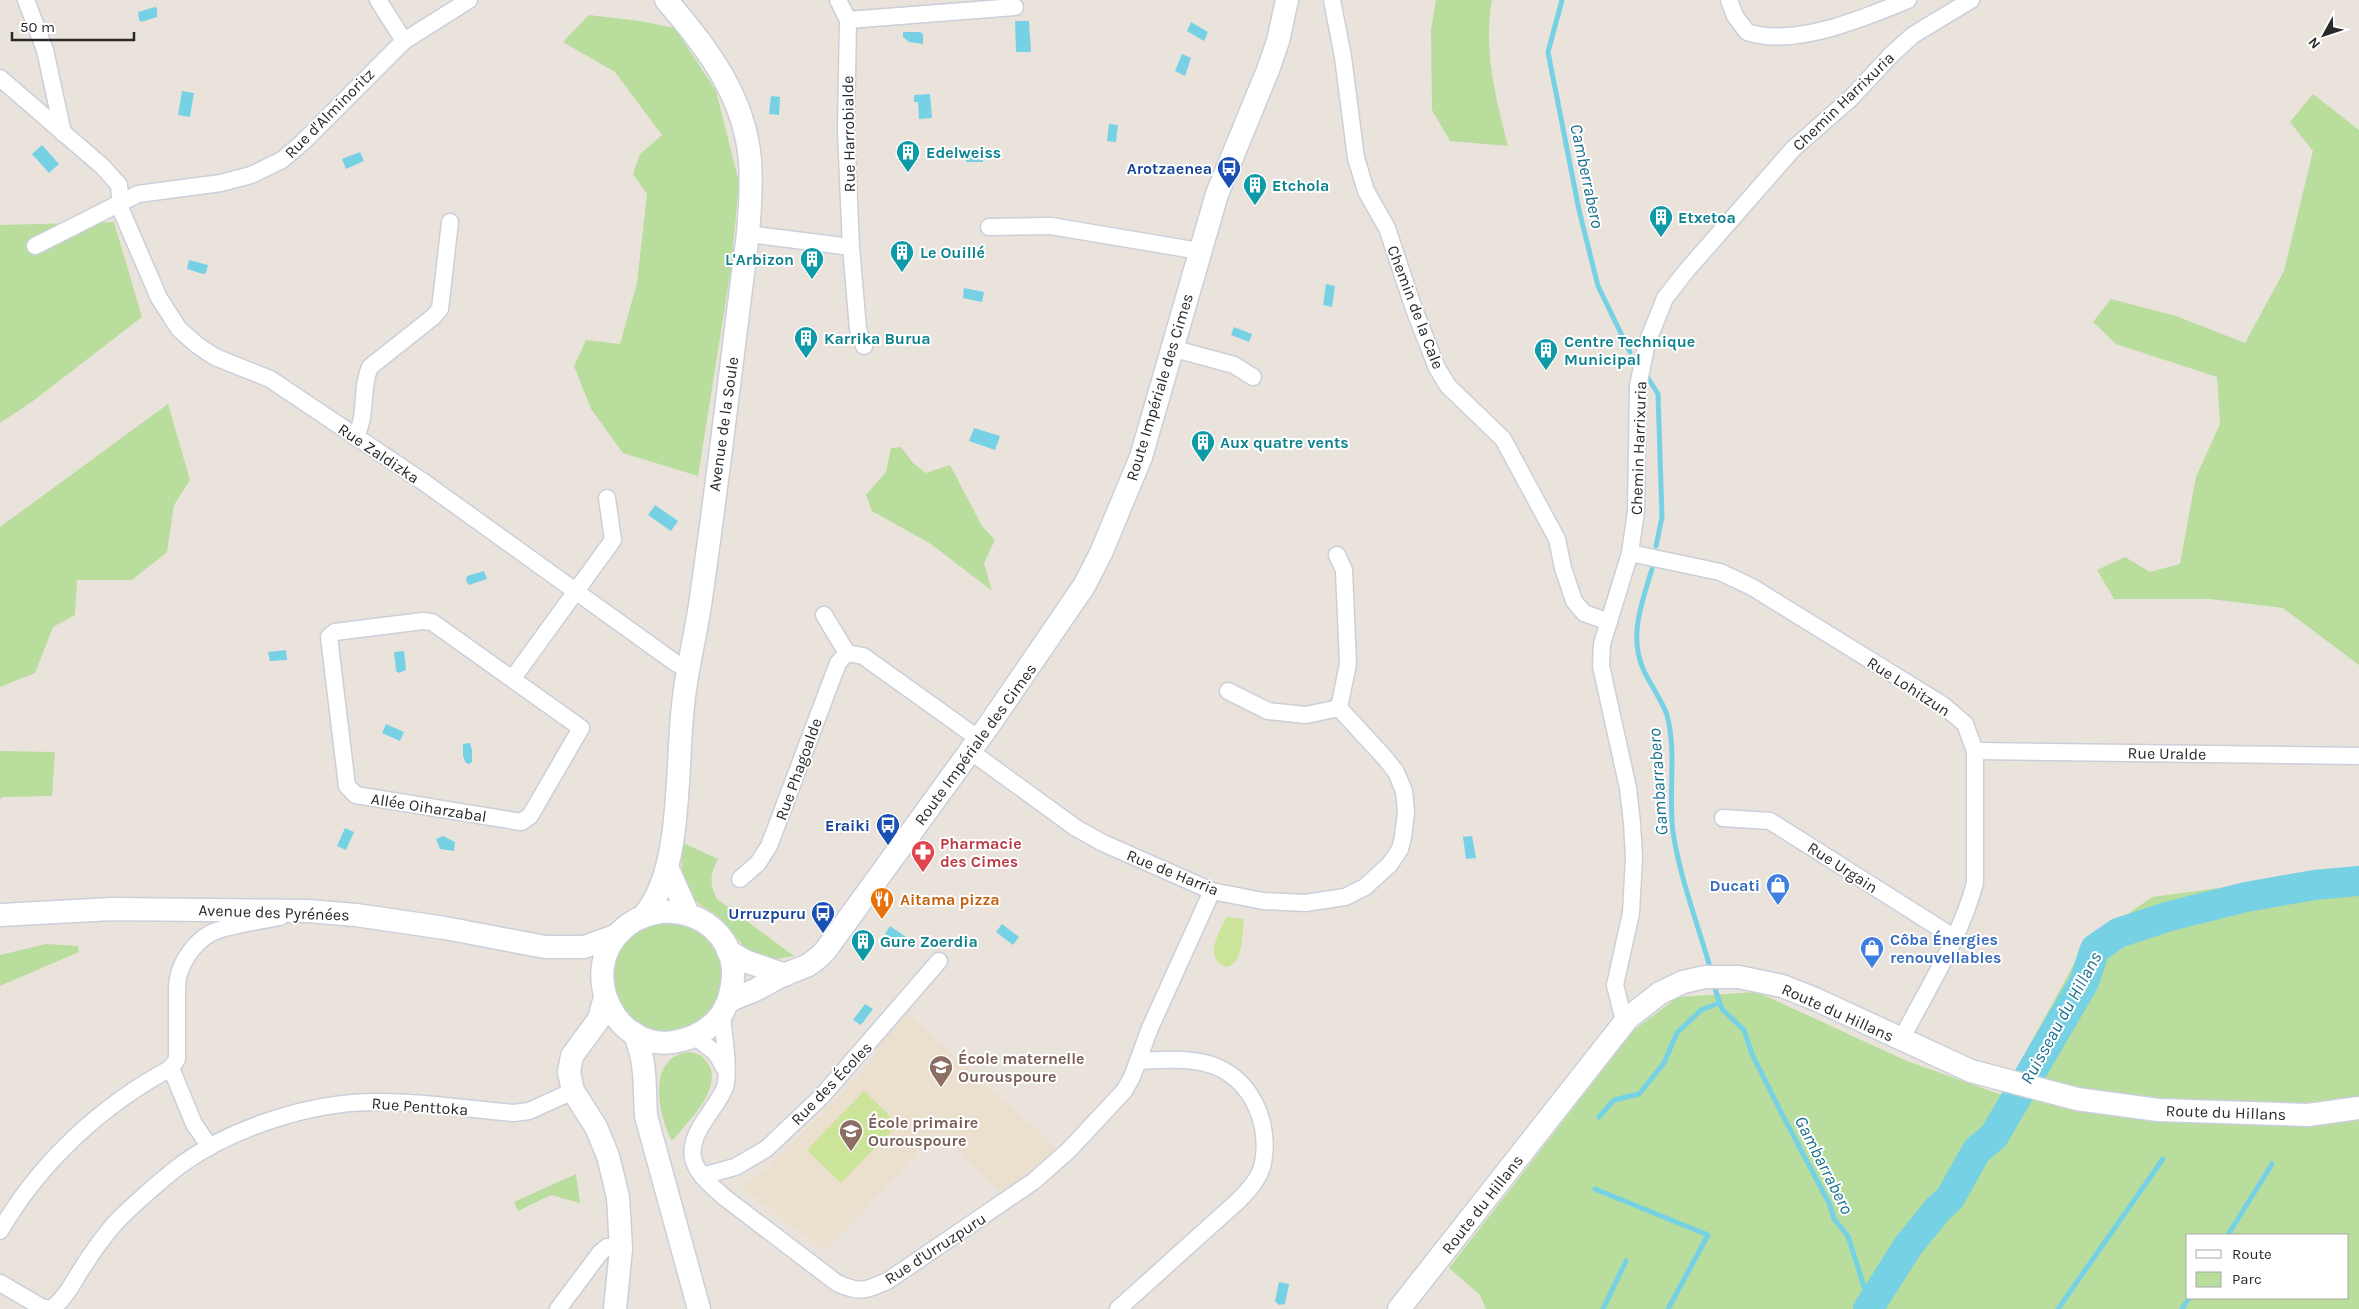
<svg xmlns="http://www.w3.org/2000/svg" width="2359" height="1309" viewBox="0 0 2359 1309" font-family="Karla,sans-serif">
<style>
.education{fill:#ebdfcd}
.green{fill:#b8dd9d;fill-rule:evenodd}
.pitch{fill:#cbe499}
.water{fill:#77d1e5}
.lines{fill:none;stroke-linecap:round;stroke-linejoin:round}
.stream{stroke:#77d1e5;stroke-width:5}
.river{stroke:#77d1e5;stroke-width:30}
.street-casing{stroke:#cbcfda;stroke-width:19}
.secondary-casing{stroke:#cbcfda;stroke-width:25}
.street{stroke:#fff;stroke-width:16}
.secondary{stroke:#fff;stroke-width:22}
.labels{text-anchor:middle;stroke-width:4;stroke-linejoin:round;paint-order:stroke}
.street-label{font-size:16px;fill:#292929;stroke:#fff}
.culture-label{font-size:16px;font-weight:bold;fill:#0d838f;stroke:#fff;text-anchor:start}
.transit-label{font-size:16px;font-weight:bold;fill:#164399;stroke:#fff;text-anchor:end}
.health-label{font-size:16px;font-weight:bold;fill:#be3a42;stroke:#fff;text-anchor:start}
.shop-label{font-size:16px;font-weight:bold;fill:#366cbe;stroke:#fff;text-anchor:end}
.food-label{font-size:16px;font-weight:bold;fill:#c56008;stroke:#fff;text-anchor:start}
.education-label{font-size:16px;font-weight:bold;fill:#785e54;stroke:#fff;text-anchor:start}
.water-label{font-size:18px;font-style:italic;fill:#18718f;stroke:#fff}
</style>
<rect width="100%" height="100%" fill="#eae3dc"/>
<path class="education" d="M907 1013 1057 1149 1003 1195 938 1131 825 1251 741 1186 763 1172 869 1065 880 1045Z"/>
<g class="green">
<path d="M1436 0H1492C1483 50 1496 98 1508 146L1450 141 1432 110 1431 30Z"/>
<path d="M589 15 640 21 675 28 716 91 739 182 731 269 698 476 623 453 591 409 574 366 586 340 620 344 637 283 647 194 633 174 640 154 662 135 615 72 563 42Z"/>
<path d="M2313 94 2359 130V665L2283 608 2210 599H2114L2097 570 2125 557 2150 572 2180 564 2196 477 2220 424 2217 377 2116 344 2093 322 2111 299 2176 316 2245 343 2284 271 2313 151 2290 122Z"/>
<path d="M114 222 142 317 33 401 0 423V225Z"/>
<path d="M168 404 190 480 174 505 167 552 132 580H77L75 615 53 627 35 673 0 687V527Z"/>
<path d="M901 447 913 463 926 473 950 465 982 526 995 540 984 563 992 591 931 544 872 511 866 495 886 472 891 448Z"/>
<path d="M0 751 55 752 52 796 3 797 0 799Z"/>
<path d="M683 843 718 859C710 874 709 884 717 899L794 956C747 967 748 947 720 918 714 912 705 909 698 903 680 889 680 863 683 843Z"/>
<path d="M2359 873V1309H1486L1480 1295 1449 1268 1634 1030 1678 997 1757 992 1907 1061 2002 1095 2085 944 2152 897 2309 876ZM2188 1235H2348V1298H2188Z"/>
<circle cx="667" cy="978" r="55"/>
<path d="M46 944 78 946 79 952 0 986V955Z"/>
<path d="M689 1052C697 1053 702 1055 706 1061 727 1085 687 1123 672 1141 658 1114 646 1057 689 1052Z"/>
<path d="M576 1174 580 1203 551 1195 518 1211 514 1202Z"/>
</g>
<g class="pitch">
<path d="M1226 917 1244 919C1242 934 1244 962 1227 967 1202 959 1219 934 1226 917Z"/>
<path d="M864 1091 898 1124 841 1183 807 1150Z"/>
</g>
<g class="water">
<path d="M155 7 157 8V17L141 22 139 20 138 12Z"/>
<path d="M1015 21H1029L1031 52H1016Z"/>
<path d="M1191 22 1208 32 1204 41 1187 31Z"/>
<path d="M903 32H920L923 34V44L909 42 903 37Z"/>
<path d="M1182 54 1191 58 1185 76 1175 71Z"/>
<path d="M182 91 194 93 190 117 178 115Z"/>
<path d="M930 94 932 118 919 119 918 102H914V95Z"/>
<path d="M771 96 780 97 779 115 769 114Z"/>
<path d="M1109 124 1118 125 1116 142 1107 141Z"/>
<path d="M42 145 59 164 49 173 32 154Z"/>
<path d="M360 152 364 161 346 169 342 159Z"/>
<path d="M983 153V162H966V154Z"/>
<path d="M189 260 208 265 206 273 203 274 187 269Z"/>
<path d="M1326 284 1335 286 1332 307 1323 305Z"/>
<path d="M964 288 984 292 982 302 963 298Z"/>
<path d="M1234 327 1252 334 1249 342 1231 335Z"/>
<path d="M974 428 1000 436 995 450 969 441Z"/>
<path d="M655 505 678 521 671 531 648 515Z"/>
<path d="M484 571 487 579 469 585 466 581 467 576Z"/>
<path d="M286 650 287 660 270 661 268 652Z"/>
<path d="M404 651 406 670 399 673 396 671 394 652Z"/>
<path d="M386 724 404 732 400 741 382 733Z"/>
<path d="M470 743 472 750V762L469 764 466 763 463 756V744Z"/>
<path d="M345 828 354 832 346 850 337 846Z"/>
<path d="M443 836 455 842 454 851 440 849 436 839Z"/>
<path d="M1472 836 1476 858 1466 859 1463 837Z"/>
<path d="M1002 924 1019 937 1013 945 996 932Z"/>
<path d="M890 926 906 937 901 945 885 934Z"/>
<path d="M865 1004 873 1009 861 1025 853 1020Z"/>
<path d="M1279 1282 1289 1284 1285 1304 1279 1305 1275 1301Z"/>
</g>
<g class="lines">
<g class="stream">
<path d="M1562 0 1548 52 1579 210 1598 286 1630 352"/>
<path d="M1648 378 1658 394 1662 517 1656 546"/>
<path d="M1652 569C1642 602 1628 637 1644 671 1650 684 1663 702 1667 715 1677 753 1668 793 1673 832 1680 878 1697 922 1710 967"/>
<path d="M1715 989 1722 1009 1744 1030 1752 1054 1781 1112 1830 1205 1834 1219 1848 1236 1870 1306"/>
<path d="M1599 1117 1614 1100 1639 1094 1664 1063 1677 1033 1701 1010 1719 1003"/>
<path d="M1595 1189 1708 1235 1668 1309"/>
<path d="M2228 1235 2272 1164"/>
<path d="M1603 1309 1626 1261"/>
<path d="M2058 1309 2163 1159"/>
<path d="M2182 1309 2189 1298"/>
</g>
<path class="river" d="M1868 1309 1908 1246 1938 1209 1950 1198 1977 1150 1994 1136 2084 982 2095 949 2118 933 2170 916 2246 897 2314 885 2359 881"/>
<g class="street-casing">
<g id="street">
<path d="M26 0 45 50 63 133"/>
<path d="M378 0 404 41"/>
<path d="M838 0 848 20 846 131 851 247 858 329 864 346"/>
<path d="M1332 0 1343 57 1356 158 1366 191 1387 228 1414 309 1437 368 1448 386 1503 439 1557 539 1563 568 1574 601 1584 613 1609 622"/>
<path d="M1729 0 1735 16 1747 32C1794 48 1864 18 1908 0"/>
<path d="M848 20 1015 7"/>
<path d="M0 78 103 167 119 185 121 210 159 298 179 329 197 345 215 357 270 379 425 483 677 664 688 666"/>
<path d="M989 227 1051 226 1199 251"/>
<path d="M748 234 851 247"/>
<path d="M35 246 138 194 221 183 251 175 282 160 303 142 404 41 469 0"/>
<path d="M1171 348 1234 365 1253 377"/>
<path d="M355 437C368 416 360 389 370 367L433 317 440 309 450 222"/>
<path d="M1630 553 1720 572 1752 587 1943 705 1965 724 1975 751V883C1960 939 1927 989 1901 1040"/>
<path d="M824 615 847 653"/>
<path d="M423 621 432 622 581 728 530 816 521 822 356 795 347 786 329 637 335 632Z"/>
<path d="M513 678 613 540 607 498"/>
<path d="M1228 691 1268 711 1306 715 1339 708"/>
<path d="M970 751 1076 828 1103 843 1212 891 1263 901 1305 903 1345 897 1365 887 1390 864 1400 849 1403 837 1406 812 1404 791 1396 772 1385 758 1339 708 1348 664 1344 570 1337 555"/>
<path d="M1975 751 2359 756"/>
<path d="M1723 818 1770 821 1955 938"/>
<path d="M740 879 758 863 769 846 838 663 847 653 863 656 979 739"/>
<path d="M722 1014C723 1031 730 1073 725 1087 721 1098 713 1107 707 1117 680 1154 693 1170 724 1197L837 1283C860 1294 868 1290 889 1280L1034 1181 1069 1150 1124 1091 1132 1077 1150 1028 1212 891"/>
<path d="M1628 1018 1622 1013 1615 985 1631 913 1634 857 1632 823 1628 788 1601 666 1602 644 1630 553 1636 511 1638 386 1647 343 1665 298 1687 270 1793 149 1850 99 1891 55 1913 35 1971 0"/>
<path d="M695 1037 716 1053 725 1069"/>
<path d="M171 1068 177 1059V986C178 965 193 943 211 933 224 926 264 920 280 917"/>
<path d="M702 1176 735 1167 766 1149 822 1096 939 961"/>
<path d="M0 1231C40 1162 102 1105 171 1068L194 1124 210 1147"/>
<path d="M0 1283 41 1307 51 1309C65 1299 72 1284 81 1270 93 1251 106 1232 122 1216 141 1198 161 1180 182 1164 232 1128 309 1103 371 1102 418 1101 466 1109 514 1113L529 1111 573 1091"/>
<path d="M558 1309 600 1253 607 1247 621 1249"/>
<path d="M1118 1309 1238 1201C1249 1190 1260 1178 1263 1163 1270 1126 1254 1083 1217 1067 1193 1057 1163 1060 1138 1061"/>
</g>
</g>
<g class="secondary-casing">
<g id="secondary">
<path d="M668 869 688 914"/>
<path d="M645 914C683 869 676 764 683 706 686 672 695 639 700 605 718 482 732 357 748 234 750 209 752 185 750 161 745 97 707 47 666 0"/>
<path d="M0 915 112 909 308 911 356 915 445 928 545 947H584L615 936"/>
<path d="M728 951 745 961 785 975"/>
<path d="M605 997 599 1019 572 1056 569 1072 573 1091 596 1127 608 1156 618 1197 621 1249 615 1309"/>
<path d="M728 1002C731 991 734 981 733 969 728 913 658 894 621 931 578 972 615 1051 673 1042 693 1039 709 1031 721 1015 724 1011 725 1005 729 1002 735 997 746 994 753 991 764 986 773 980 783 975 805 966 807 969 825 951L989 725 1084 586 1101 553 1141 457 1217 194 1268 70 1278 41 1287 0"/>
<path d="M634 1033C647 1062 644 1085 646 1116L699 1309"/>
<path d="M1399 1309 1628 1018 1660 993 1683 982 1705 977H1739L1782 986 1815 999 1971 1071 2077 1099 2158 1110 2308 1115 2359 1108"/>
</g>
</g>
<use href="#street" class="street"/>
<use href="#secondary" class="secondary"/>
</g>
<defs>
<g id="building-pin" transform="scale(1.25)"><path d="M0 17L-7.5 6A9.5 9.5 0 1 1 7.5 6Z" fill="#0f9aa8" stroke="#fff"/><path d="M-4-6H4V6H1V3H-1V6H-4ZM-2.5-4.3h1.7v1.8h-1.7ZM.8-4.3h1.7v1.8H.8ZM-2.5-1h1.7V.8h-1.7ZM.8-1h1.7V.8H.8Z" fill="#fff"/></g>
<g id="bus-pin" transform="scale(1.25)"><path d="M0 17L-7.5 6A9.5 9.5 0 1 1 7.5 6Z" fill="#1a4fb4" stroke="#fff"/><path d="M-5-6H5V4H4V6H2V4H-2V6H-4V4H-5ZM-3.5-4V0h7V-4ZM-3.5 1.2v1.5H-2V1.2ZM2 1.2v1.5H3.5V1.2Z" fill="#fff"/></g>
<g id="pharmacy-pin" transform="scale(1.25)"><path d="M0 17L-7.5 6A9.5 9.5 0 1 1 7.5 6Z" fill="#e0444e" stroke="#fff"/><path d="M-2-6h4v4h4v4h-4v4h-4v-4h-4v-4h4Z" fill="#fff"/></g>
<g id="shop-pin" transform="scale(1.25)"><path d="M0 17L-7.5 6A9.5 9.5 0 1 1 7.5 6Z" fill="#3f7fe0" stroke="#fff"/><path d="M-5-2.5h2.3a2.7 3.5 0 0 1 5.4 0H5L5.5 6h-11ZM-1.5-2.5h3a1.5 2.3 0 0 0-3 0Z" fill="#fff"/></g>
<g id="restaurant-pin" transform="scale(1.25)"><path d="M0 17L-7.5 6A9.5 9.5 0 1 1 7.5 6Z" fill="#e8710a" stroke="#fff"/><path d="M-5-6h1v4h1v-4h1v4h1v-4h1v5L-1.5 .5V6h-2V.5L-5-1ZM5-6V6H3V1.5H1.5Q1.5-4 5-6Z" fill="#fff"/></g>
<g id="school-pin" transform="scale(1.25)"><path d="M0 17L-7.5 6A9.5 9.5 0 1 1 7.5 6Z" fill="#8d6e63" stroke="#fff"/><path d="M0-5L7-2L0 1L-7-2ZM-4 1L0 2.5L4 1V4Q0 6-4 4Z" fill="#fff"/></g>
</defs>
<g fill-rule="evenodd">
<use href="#building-pin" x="908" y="152"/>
<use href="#bus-pin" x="1229" y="168"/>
<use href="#building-pin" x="1255" y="185"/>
<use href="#building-pin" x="1661" y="217"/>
<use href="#building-pin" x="902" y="252"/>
<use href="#building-pin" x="812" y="259"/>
<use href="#building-pin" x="806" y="338"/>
<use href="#building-pin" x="1546" y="350"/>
<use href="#building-pin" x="1203" y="442"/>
<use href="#bus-pin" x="888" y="825"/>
<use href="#pharmacy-pin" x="923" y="852"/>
<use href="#shop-pin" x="1778" y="885"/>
<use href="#restaurant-pin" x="882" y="899"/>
<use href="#bus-pin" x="823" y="913"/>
<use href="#building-pin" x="863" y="941"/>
<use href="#shop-pin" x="1872" y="948"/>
<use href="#school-pin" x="941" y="1067"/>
<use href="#school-pin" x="851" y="1131"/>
</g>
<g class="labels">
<g class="street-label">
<text transform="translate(1843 101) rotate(-44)" y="6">Chemin Harrixuria</text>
<text transform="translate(329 113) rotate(-45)" y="6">Rue d'Alminoritz</text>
<text transform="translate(848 134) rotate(-91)" y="6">Rue Harrobialde</text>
<text transform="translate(1416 307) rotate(69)" y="6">Chemin de la Cale</text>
<text transform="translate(1159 387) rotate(-73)" y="6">Route Impériale des Cimes</text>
<text transform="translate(723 424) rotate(-82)" y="6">Avenue de la Soule</text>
<text transform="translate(1638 448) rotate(-88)" y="6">Chemin Harrixuria</text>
<text transform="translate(379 453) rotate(34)" y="6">Rue Zaldizka</text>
<text transform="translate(1909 686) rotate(33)" y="6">Rue Lohitzun</text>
<text transform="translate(975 744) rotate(-54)" y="6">Route Impériale des Cimes</text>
<text transform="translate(2167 753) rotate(1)" y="6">Rue Uralde</text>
<text transform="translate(798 769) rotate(-70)" y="6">Rue Phagoalde</text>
<text transform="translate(429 807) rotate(9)" y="6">Allée Oiharzabal</text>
<text transform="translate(1843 867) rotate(33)" y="6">Rue Urgain</text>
<text transform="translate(1173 872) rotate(22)" y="6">Rue de Harria</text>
<text transform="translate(274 912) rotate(2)" y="6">Avenue des Pyrénées</text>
<text transform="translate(1838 1012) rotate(24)" y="6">Route du Hillans</text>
<text transform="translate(831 1083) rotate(-46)" y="6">Rue des Écoles</text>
<text transform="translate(420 1106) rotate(4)" y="6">Rue Penttoka</text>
<text transform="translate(2226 1112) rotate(2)" y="6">Route du Hillans</text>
<text transform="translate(1482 1204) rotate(-52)" y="6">Route du Hillans</text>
<text transform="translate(935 1248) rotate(-33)" y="6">Rue d'Urruzpuru</text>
</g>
<g class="culture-label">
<text x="926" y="158">Edelweiss</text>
<text x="1272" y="191">Etchola</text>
<text x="1678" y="223">Etxetoa</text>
<text x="920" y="258">Le Ouillé</text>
<text x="794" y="265" text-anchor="end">L'Arbizon</text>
<text x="824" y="344">Karrika Burua</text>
<text x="1564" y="347">Centre Technique<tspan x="1564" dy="18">Municipal</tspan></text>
<text x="1220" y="448">Aux quatre vents</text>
<text x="880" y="947">Gure Zoerdia</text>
</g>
<g class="transit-label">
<text x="1212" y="174">Arotzaenea</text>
<text x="870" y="831">Eraiki</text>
<text x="806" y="919">Urruzpuru</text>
</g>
<g class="health-label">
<text x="940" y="849">Pharmacie<tspan x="940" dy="18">des Cimes</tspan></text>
</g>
<g class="shop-label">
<text x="1760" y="891">Ducati</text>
<text x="1890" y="945" text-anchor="start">Côba Énergies<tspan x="1890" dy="18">renouvellables</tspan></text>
</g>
<g class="food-label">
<text x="900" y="905">Aitama pizza</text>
</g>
<g class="education-label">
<text x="958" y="1064">École maternelle<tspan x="958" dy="18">Ourouspoure</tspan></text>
<text x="868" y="1128">École primaire<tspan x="868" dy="18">Ourouspoure</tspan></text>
</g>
<g class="water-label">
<text transform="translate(1587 176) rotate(78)" y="6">Camberrabero</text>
<text transform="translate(1658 782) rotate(-94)" y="6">Gambarrabero</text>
<text transform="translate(2061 1018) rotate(-61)" y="6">Ruisseau du Hillans</text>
<text transform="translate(1824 1165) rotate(63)" y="6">Gambarrabero</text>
</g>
</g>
<rect x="2186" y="1234" width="162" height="65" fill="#ffffff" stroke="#a9a9a9"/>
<rect x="2196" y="1250" width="25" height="8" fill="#ffffff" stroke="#a9a9a9"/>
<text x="2232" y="1259" font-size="15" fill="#292929">Route</text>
<rect x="2196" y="1272" width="25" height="15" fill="#b8dd9d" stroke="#a9a9a9"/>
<text x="2232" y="1284" font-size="15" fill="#292929">Parc</text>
<g transform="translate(2324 35) rotate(230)" stroke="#ffffff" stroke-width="4" paint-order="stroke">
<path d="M0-4L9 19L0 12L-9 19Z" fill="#292929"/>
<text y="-8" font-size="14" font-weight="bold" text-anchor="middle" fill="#292929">N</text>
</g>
<path d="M12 32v8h122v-8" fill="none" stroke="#292929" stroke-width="2.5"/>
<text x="20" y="32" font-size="15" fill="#292929" stroke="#ffffff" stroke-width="4" paint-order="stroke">50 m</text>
</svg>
